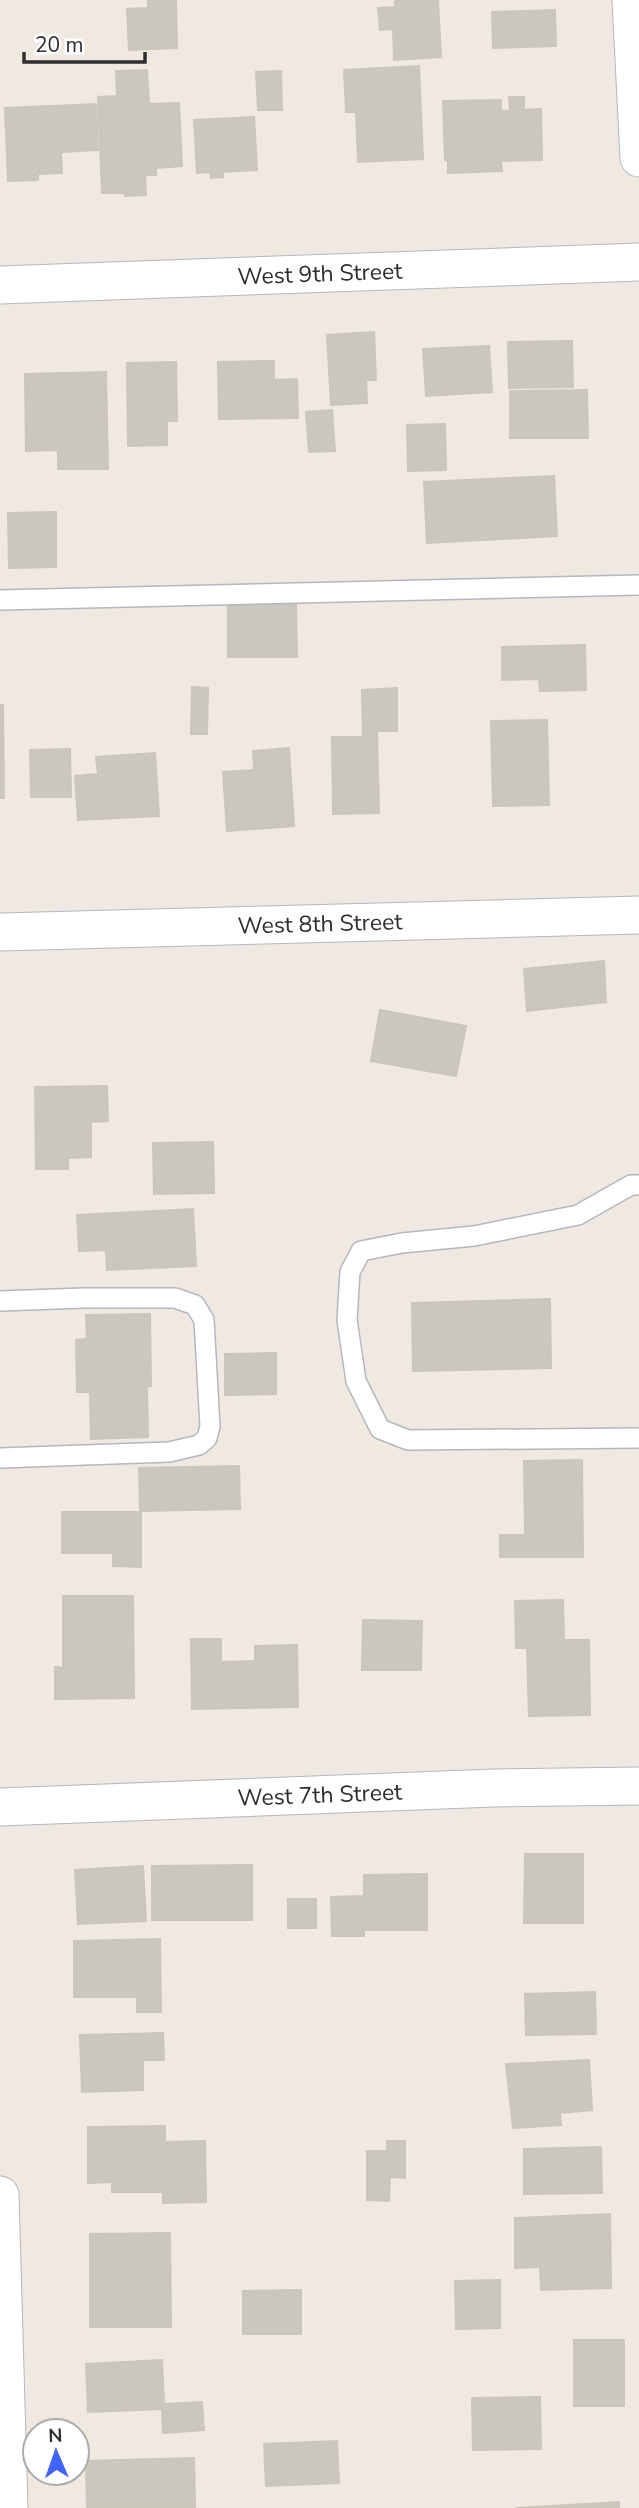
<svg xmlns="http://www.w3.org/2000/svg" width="639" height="2508" viewBox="0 0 639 2508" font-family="'Nunito Sans',sans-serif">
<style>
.building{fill:#cbc7bf;stroke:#cbc5ba;stroke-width:2}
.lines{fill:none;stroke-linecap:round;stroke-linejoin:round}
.lane-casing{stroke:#b4b7c1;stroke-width:22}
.street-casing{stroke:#b4b7c1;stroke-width:39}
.lane{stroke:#fff;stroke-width:19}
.street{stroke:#fff;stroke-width:37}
.labels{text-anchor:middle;stroke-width:5;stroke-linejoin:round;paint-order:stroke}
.street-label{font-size:23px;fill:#2e2e2e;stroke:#fff}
</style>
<rect width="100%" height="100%" fill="#efe9e1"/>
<g class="building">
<path d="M148 0H176L177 48 129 50 127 9 148 8Z"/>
<path d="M395 0H438L441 57 394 60 393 29 380 30 378 8 395 7Z"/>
<path d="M555 10 556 46 493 48 492 12Z"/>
<path d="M419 66 423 159 358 162 356 112H346L344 70Z"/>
<path d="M147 70 149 104 179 103 182 166 156 168V175H145L146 195 125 196V193H102L98 97 117 96 116 71Z"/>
<path d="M281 71 282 110H258L256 72Z"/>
<path d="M509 97H524V109H510Z"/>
<path d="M501 100V111L541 109 542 160 501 161 502 171 448 173V161L445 160 443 101Z"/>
<path d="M96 104 98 150 61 152 62 173 38 174V180L8 181 5 108Z"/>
<path d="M254 117 257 170 223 172V177L211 178 210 172 197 173 194 120Z"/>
<path d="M374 332 376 380H366L367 403 331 405 327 335Z"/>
<path d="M572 341 573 387 509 388 508 342Z"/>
<path d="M489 346 492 392 426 396 423 349Z"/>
<path d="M274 361V380L297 379 298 418 219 419 218 362Z"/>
<path d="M176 362 177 421H167V445L128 446 127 363Z"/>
<path d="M106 372 108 469H58V450L26 451 25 374Z"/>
<path d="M587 390 588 438H510V391Z"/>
<path d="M332 410 335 451 309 452 306 412Z"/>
<path d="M445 424 446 470 408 471 407 425Z"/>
<path d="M554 476 557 536 427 543 424 482Z"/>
<path d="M56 512V567L9 568 8 513Z"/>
<path d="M228 603H296L297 657H228Z"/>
<path d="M585 645 586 690 540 691 539 679 502 680V647Z"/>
<path d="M192 687 208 688 207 734H191Z"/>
<path d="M397 688V731H377L379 813 333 814 332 737H363L362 690Z"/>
<path d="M0 705H3L4 798H0Z"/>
<path d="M547 720 549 805 493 806 491 721Z"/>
<path d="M289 748 294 826 227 831 223 772 254 770 253 751Z"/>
<path d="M70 749 71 797H31L30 750Z"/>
<path d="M155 753 159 816 78 820 75 776 98 774 96 757Z"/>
<path d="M604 961 606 1002 527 1011 524 969Z"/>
<path d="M380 1010 466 1026 456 1076 371 1061Z"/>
<path d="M107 1086 108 1121 91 1122V1157L68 1158V1169H36L35 1087Z"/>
<path d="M213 1142 214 1193 154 1194 153 1143Z"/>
<path d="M193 1209 196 1266 107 1270 106 1250 79 1251 77 1215Z"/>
<path d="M550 1299 551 1368 413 1371 412 1303Z"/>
<path d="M150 1314 151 1386H147L148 1437 91 1439 90 1392H77L76 1340 87 1339 86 1315Z"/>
<path d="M276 1353V1394L225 1395V1354Z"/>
<path d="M582 1460 583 1557H500V1535H525L524 1461Z"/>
<path d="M239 1466 240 1509 140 1511 139 1468Z"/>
<path d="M62 1512H141V1567L113 1566V1553H62Z"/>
<path d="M63 1596H133L134 1698 55 1699V1667L63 1668Z"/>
<path d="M563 1600 564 1640H589L590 1715 529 1716 527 1648H516L515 1601Z"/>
<path d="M363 1620 422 1621 421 1670H362Z"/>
<path d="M191 1639H221V1662L255 1661V1646L297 1645 298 1707 192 1709Z"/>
<path d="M525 1854H583V1923H524Z"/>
<path d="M252 1865V1920H152V1866Z"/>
<path d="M143 1866 146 1921 78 1924 75 1870Z"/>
<path d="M427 1874V1930H364V1936H332L331 1897 364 1896V1875Z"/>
<rect x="288" y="1899" width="28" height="29"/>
<path d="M160 1939 161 2012H137V1997H74V1941Z"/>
<path d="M595 1992 596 2034 526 2035 525 1994Z"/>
<path d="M163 2033 164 2060H143V2090L82 2092 80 2035Z"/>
<path d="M589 2060 592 2110 560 2113 561 2125 513 2128 506 2064Z"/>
<path d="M165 2126V2142L205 2141 206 2202 163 2203V2192H112V2182L88 2183V2127Z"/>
<path d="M387 2141H405V2178L390 2177 389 2201 367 2200V2151H387Z"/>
<path d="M601 2147 602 2193 524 2194V2149Z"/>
<path d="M610 2214 611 2288 541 2290 540 2267 515 2268V2218Z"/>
<path d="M170 2233 171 2327H90V2234Z"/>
<path d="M500 2280V2328L456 2329 455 2281Z"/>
<path d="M301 2290V2334H243V2291Z"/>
<rect x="574" y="2340" width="50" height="66"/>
<path d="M162 2360 164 2404 202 2402 204 2430 163 2433 162 2409 88 2412 86 2364Z"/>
<path d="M540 2397 541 2449 473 2450 472 2398Z"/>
<path d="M337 2441 339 2483 266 2486 264 2444Z"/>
<path d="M194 2458 195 2508H87L86 2461Z"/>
<path d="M619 2502V2508H516Z"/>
</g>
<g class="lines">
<g class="lane-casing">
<g id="lane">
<path d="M0 600 639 585"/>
<path d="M639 1185H631L578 1215 474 1236 402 1243 361 1251 350 1272 347 1320 356 1381 380 1429 408 1440 639 1438"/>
<path d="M0 1301 84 1298H175L195 1305 204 1320 210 1426 207 1438 199 1445 169 1452 0 1458"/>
</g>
</g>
<g class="street-casing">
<g id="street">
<path d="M631 0 639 158"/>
<path id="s1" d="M0 285 639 262"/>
<path id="s2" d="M0 932 639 915"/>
<path id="s3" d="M0 1807 494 1788 639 1786"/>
<path d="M0 2195 9 2508"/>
</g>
</g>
<use href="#lane" class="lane"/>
<use href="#street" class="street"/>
</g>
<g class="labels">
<g class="street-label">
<text dy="8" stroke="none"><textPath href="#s1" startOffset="320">West 9th Street</textPath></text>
<text dy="8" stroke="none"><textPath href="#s2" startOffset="320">West 8th Street</textPath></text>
<text dy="8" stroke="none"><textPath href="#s3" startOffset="320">West 7th Street</textPath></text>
</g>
</g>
<g transform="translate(56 2452) rotate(358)"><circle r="33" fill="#ffffff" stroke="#ababab" stroke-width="2"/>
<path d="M0-5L12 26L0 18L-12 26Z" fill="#4264fb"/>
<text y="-10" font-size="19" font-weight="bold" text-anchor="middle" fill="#2e2e2e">N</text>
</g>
<path d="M24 52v10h121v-10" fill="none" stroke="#2e2e2e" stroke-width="3.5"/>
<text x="35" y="52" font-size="21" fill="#2e2e2e" stroke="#ffffff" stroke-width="5" paint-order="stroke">20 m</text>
</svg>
